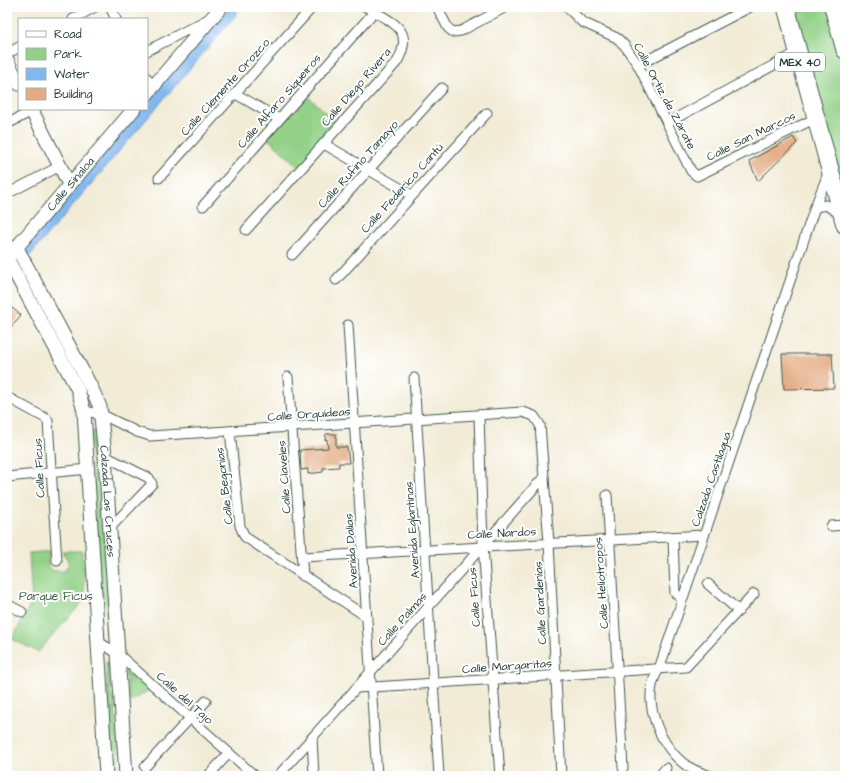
<svg xmlns="http://www.w3.org/2000/svg" width="852" height="783" viewBox="0 0 852 783" font-family="'Architects Daughter',sans-serif">
<style>
.green{fill:#92d187;stroke:#58875e}
.water{fill:#82b8f1;stroke:#507a92}
.building{fill:#e4aa82}
.lines{fill:none;stroke-linecap:round;stroke-linejoin:round}
.street-casing{stroke:#3f574c;stroke-width:11}
.secondary-casing{stroke:#3f574c;stroke-width:15}
.highway-casing{stroke:#3f574c;stroke-width:19}
.street{stroke:#fff;stroke-width:9}
.secondary{stroke:#fff;stroke-width:13}
.highway{stroke:#fff;stroke-width:17}
.labels{text-anchor:middle;stroke-width:4;stroke-linejoin:round;paint-order:stroke}
.shield{fill:#fff;stroke:#627771;stroke-width:1}
.shield-label{font-size:11px;font-weight:bold;fill:#1f3d34}
.street-label{font-size:12px;fill:#1f3d34;stroke:#fff}
.park-label{font-size:12px;fill:#3c6249;stroke:#fff}
</style>
<rect width="100%" height="100%" fill="#fff"/>
<filter id="ink" filterUnits="userSpaceOnUse"><feTurbulence type="fractalNoise" baseFrequency=".025" numOctaves="2"/><feDisplacementMap in="SourceGraphic" scale="8" xChannelSelector="R" yChannelSelector="G"/><feConvolveMatrix kernelMatrix="1 2 1 2 8 2 1 2 1" color-interpolation-filters="sRGB"/></filter>
<filter id="wash" filterUnits="userSpaceOnUse"><feTurbulence type="fractalNoise" baseFrequency=".012" numOctaves="4" result="noise"/><feDisplacementMap in="SourceGraphic" scale="16" xChannelSelector="R" yChannelSelector="G"/><feGaussianBlur stdDeviation="0.9" result="paint"/><feColorMatrix in="noise" values="0 0 0 0 0 0 0 0 0 0 0 0 0 0 0 0 0 1.4 0 .05"/><feComposite in="paint" operator="in"/></filter>
<g filter="url(#wash)">
<rect width="100%" height="100%" fill="#f2ecd7"/>
<g class="green">
<path d="M786 7H832L845 55V222Z"/>
<path d="M304 93 339 124 301 169 266 137Z"/>
<path d="M98 431 112 637H109L106 604 101 594 90 432Z"/>
<path d="M52 551C46 559 46 563 52 571H64C74 559 65 560 62 551H82L85 599 38 652 12 639 32 602 29 553Z"/>
<path d="M106 662 109 663 110 691 115 702 120 776H112Z"/>
<path d="M125 667 153 688 129 702Z"/>
</g>
<path class="water" d="M227 7H238L235 16 7 282V263L139 109H147V99Z"/>
<g id="blocks">
<g class="building">
<path d="M793 137 797 143 758 181 749 161Z"/>
<path d="M7 304 21 315 10 328 7 326Z"/>
<path d="M782 354H832L834 388 784 389Z"/>
<path d="M326 434H336V447H347L349 463H339V467L323 468V472L308 474V469L301 470 300 450 328 448 327 439 325 440Z"/>
</g>
</g>
</g>
<g filter="url(#ink)">
<use href="#blocks" fill-opacity="0" stroke="#3f574c" stroke-width="1"/>
<g class="lines">
<g class="street-casing">
<g id="street">
<path d="M110 7 116 19"/>
<path d="M437 7 448 28 453 32 461 31 506 7"/>
<path d="M567 7 582 22 617 38 625 46 638 65 691 171 697 176 816 118"/>
<path d="M73 19 95 7"/>
<path d="M147 51 208 19"/>
<path d="M7 54 19 47"/>
<path d="M638 65 750 7"/>
<path d="M147 78 152 88"/>
<path d="M236 94 279 119"/>
<path d="M667 123 798 52"/>
<path d="M7 124 36 109"/>
<path d="M324 144 412 195"/>
<path d="M159 178 309 11"/>
<path d="M7 194 60 166"/>
<path d="M203 206 374 12"/>
<path d="M815 207 826 205 840 214"/>
<path d="M246 230 397 62C416 28 391 22 366 7"/>
<path d="M292 255 442 88"/>
<path d="M336 280 487 113"/>
<path d="M348 325 377 776"/>
<path d="M288 377 303 576"/>
<path d="M414 378 439 776"/>
<path d="M7 397 47 419 48 421 57 561"/>
<path d="M84 411 101 414 137 432 150 436 523 412 534 416 540 425 549 543 561 776"/>
<path d="M479 415 483 546 500 776"/>
<path d="M230 431 240 526 245 537 367 617"/>
<path d="M105 456 149 478 152 484 110 528"/>
<path d="M7 477 88 469"/>
<path d="M607 495 623 768"/>
<path d="M831 526 845 525"/>
<path d="M673 537 675 593 682 599"/>
<path d="M302 557 704 535"/>
<path d="M708 584 739 611"/>
<path d="M7 604 22 612"/>
<path d="M97 641 117 653 255 776"/>
<path d="M357 688 686 667 754 594"/>
<path d="M312 738 314 776"/>
<path d="M145 767 206 701"/>
<path d="M208 776 229 753"/>
<path d="M278 776 544 477"/>
<path d="M659 776 666 768"/>
<path d="M711 776C701 773 691 770 683 763 658 743 640 697 659 669L815 207 829 171"/>
</g>
</g>
<g class="secondary-casing">
<g id="secondary">
<path d="M7 60 19 84"/>
<path d="M147 94 221 7"/>
<path d="M31 109 69 184"/>
<path id="s1" d="M17 248 91 387 100 407 105 456 126 776"/>
<path id="s2" d="M11 254 134 109"/>
<path d="M7 258 78 390 84 411 106 776"/>
</g>
</g>
<g class="highway-casing">
<g id="highway">
<path d="M786 7 845 225"/>
<path d="M833 7 845 50"/>
</g>
</g>
<use href="#street" class="street"/>
<use href="#secondary" class="secondary"/>
<use href="#highway" class="highway"/>
</g>
</g>
<g class="labels">
<rect class="shield" x="775" y="53" width="50" height="18" rx="3"/>
<g class="shield-label">
<text x="800" y="66">MEX 40</text>
</g>
<g class="street-label">
<text transform="translate(225 87) rotate(-48)" y="4">Calle Clemente Orozco</text>
<text transform="translate(356 87) rotate(-49)" y="4">Calle Diego Rivera</text>
<text transform="translate(665 96) rotate(62)" y="4">Calle Ortiz de Zárate</text>
<text transform="translate(279 101) rotate(-49)" y="4">Calle Alfaro Siqueiros</text>
<text transform="translate(751 136) rotate(-26)" y="4">Calle San Marcos</text>
<text transform="translate(358 164) rotate(-48)" y="4">Calle Rufino Tamayo</text>
<text dy="4" stroke="none"><textPath href="#s2" startOffset="92">Calle Sinaloa</textPath></text>
<text transform="translate(402 188) rotate(-48)" y="4">Calle Federico Cantú</text>
<text transform="translate(309 414) rotate(-4)" y="4">Calle Orquídeas</text>
<text transform="translate(39 468) rotate(-93)" y="4">Calle Ficus</text>
<text transform="translate(284 477) rotate(-94)" y="4">Calle Claveles</text>
<text transform="translate(711 479) rotate(-71)" y="4">Calzada Castilagua</text>
<text transform="translate(224 486) rotate(-97)" y="4">Calle Begonias</text>
<text dy="4" stroke="none"><textPath href="#s1" startOffset="274">Calzada Las Cruces</textPath></text>
<text transform="translate(412 530) rotate(-94)" y="4">Avenida Eglantinas</text>
<text transform="translate(502 533) rotate(-3)" y="4">Calle Nardos</text>
<text transform="translate(351 551) rotate(-94)" y="4">Avenida Dalias</text>
<text transform="translate(601 583) rotate(-94)" y="4">Calle Heliotropos</text>
<text transform="translate(474 597) rotate(-94)" y="4">Calle Ficus</text>
<text transform="translate(540 603) rotate(-93)" y="4">Calle Gardenias</text>
<text transform="translate(402 619) rotate(-48)" y="4">Calle Palmas</text>
<text transform="translate(507 666) rotate(-4)" y="4">Calle Margaritas</text>
<text transform="translate(185 698) rotate(42)" y="4">Calle del Tajo</text>
</g>
<g class="park-label">
<text x="56" y="600">Parque Ficus</text>
</g>
</g>
<rect width="852" height="783" fill="none" stroke="#fff" stroke-width="24"/>
<rect x="18" y="18" width="130" height="92" fill="#ffffff" stroke="#a5b1ae"/>
<rect x="26" y="31" width="20" height="6" fill="#ffffff" stroke="#a5b1ae"/>
<text x="54" y="38" font-size="12" fill="#1f3d34">Road</text>
<rect x="26" y="48" width="20" height="12" fill="#92d187" stroke="#a5b1ae"/>
<text x="54" y="58" font-size="12" fill="#1f3d34">Park</text>
<rect x="26" y="68" width="20" height="12" fill="#82b8f1" stroke="#a5b1ae"/>
<text x="54" y="78" font-size="12" fill="#1f3d34">Water</text>
<rect x="26" y="88" width="20" height="12" fill="#e4aa82" stroke="#a5b1ae"/>
<text x="54" y="98" font-size="12" fill="#1f3d34">Building</text>
</svg>
